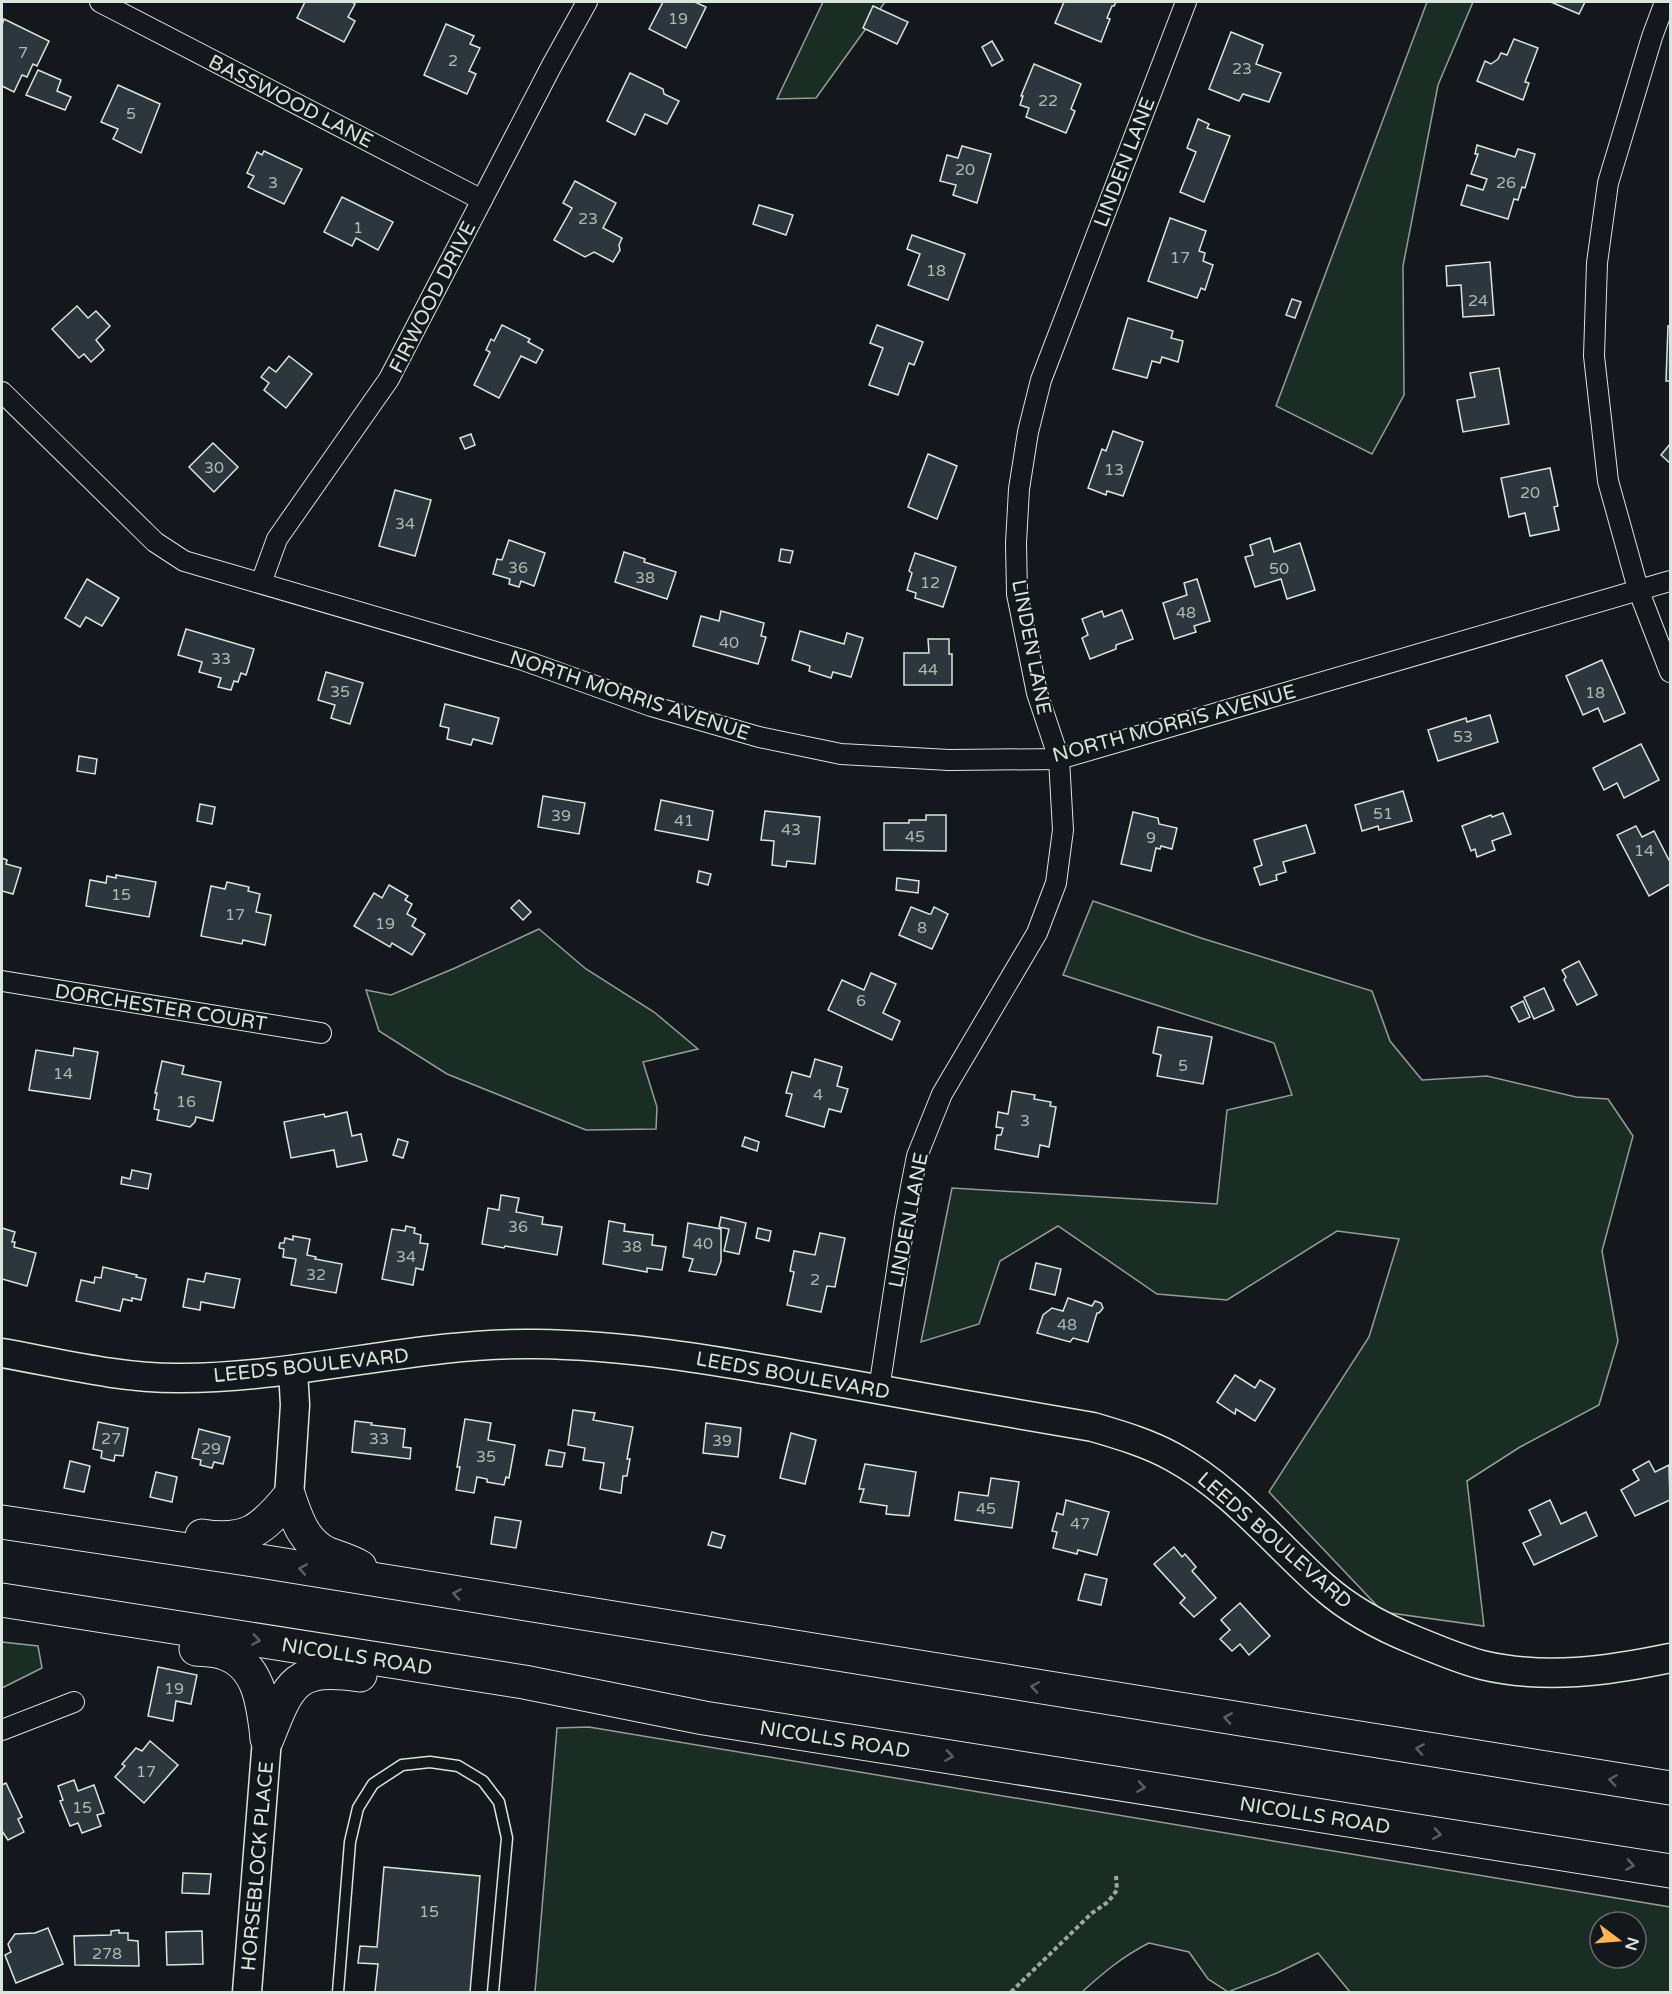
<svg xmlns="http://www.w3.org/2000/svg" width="1672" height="1994" viewBox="0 0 1672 1994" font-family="'Varela Round',sans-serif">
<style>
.green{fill:#1a2d24;stroke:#939e99;stroke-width:1.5;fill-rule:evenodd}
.building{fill:#2c363c;stroke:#d8e6dc;stroke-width:1.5}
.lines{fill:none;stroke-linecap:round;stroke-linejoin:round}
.lane-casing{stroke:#d8e6dc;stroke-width:13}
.street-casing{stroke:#d8e6dc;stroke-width:22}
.secondary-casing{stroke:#d8e6dc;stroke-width:31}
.highway-casing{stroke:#d8e6dc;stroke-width:35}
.path{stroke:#9da8a2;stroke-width:4;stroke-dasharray:4.5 3;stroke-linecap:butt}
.lane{stroke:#14181c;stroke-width:10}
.street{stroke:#14181c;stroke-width:20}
.secondary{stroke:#14181c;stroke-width:28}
.highway{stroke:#14181c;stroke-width:33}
.oneway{stroke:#59605f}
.labels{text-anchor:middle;stroke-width:4.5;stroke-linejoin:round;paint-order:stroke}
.number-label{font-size:16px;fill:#adbab4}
.street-label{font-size:20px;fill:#d8e6dc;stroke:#14181c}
</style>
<rect width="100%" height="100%" fill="#14181c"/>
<g class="green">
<path d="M823 2H885L816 98 777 99Z"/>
<path d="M1427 2H1473L1438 85 1403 266 1404 395 1372 454 1276 406Z"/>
<path d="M1093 901 1201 938 1372 991 1390 1041 1422 1080 1487 1076 1576 1097 1608 1099 1633 1136 1602 1251 1618 1341 1599 1405 1520 1447 1467 1481 1484 1626 1383 1612 1269 1492 1369 1337 1399 1239 1337 1231 1227 1300 1157 1294 1058 1226 1000 1261 979 1324 921 1342 952 1188 1217 1204 1227 1110 1292 1095 1274 1043 1063 975Z"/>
<path d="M539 929 586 969 654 1012 698 1049 643 1062 657 1107 656 1129 586 1130 447 1074 379 1031 366 990 391 995 455 968Z"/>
<path d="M2 1642 38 1646 42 1668 2 1688Z"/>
<path d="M589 1727 1670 1907V1992H1350L1318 1953 1277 1973 1228 1992 1208 1979 1189 1952 1149 1943C1123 1956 1103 1973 1082 1992H535L557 1728ZM1600 1922H1636V1958H1600Z"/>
</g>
<g class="building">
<path d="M305 2H352L355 4 348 17 355 21 344 42 297 18Z"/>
<path d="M663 2H695L706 7 686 48 649 29Z"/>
<path d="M1064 2H1116L1114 6H1112L1107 18 1110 19 1101 42 1055 23Z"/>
<path d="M1551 2H1585L1579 14Z"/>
<path d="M873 6 908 22 897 44 863 28Z"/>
<path d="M4 19 49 41 37 66 33 64 27 77 22 75 14 92 2 86V25Z"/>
<path d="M446 24 474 36 470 44 480 48 469 71 476 74 467 94 424 75Z"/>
<path d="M1231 32 1263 45 1256 64 1281 73 1269 102 1243 94 1239 101 1209 89Z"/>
<path d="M1514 39 1538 48 1525 82 1529 83 1523 100 1477 81 1485 61 1491 64 1498 59 1501 53 1507 55Z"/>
<path d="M992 41 1003 60 992 66 982 47Z"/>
<path d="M1034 64 1081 84 1071 109 1075 111 1066 133 1026 117 1029 108 1020 105 1023 96H1021Z"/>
<path d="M38 70 61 80 57 91 71 97 65 110 26 95Z"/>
<path d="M630 73 663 89 664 94 679 101 667 124 645 114 635 135 607 121Z"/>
<path d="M118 85 160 104 141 153 113 139 118 129 101 122Z"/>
<path d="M1198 119 1209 124 1207 128 1230 136 1204 202 1180 192 1196 152 1187 148Z"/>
<path d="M1477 145 1515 157 1518 149 1535 154 1525 188 1522 187 1518 200 1514 199 1508 219 1461 205 1467 185 1483 190 1487 179 1471 174 1478 154H1475Z"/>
<path d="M962 146 991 154 977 203 953 195 956 185 940 181 947 155 958 158Z"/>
<path d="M264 151 302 169 284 204 248 187 254 176 247 173 257 152 262 155Z"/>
<path d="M575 181 616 203 603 228 622 238 619 245 620 250 613 262 594 252 585 257 554 240 572 208 563 203Z"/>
<path d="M342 197 393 222 378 250 356 238 352 246 324 232Z"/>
<path d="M759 205 793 215 786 235 753 224Z"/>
<path d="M1170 218 1206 231 1199 251 1205 253 1203 261 1213 265 1205 290 1201 288 1197 298 1148 281Z"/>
<path d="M912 235 965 254 948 300 908 285 920 254 907 249Z"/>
<path d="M1490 262 1494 315 1463 317 1461 285 1447 286 1446 266Z"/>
<path d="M1292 299 1301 302 1295 318 1286 315Z"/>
<path d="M77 306 88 318 96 311 110 326 96 340 104 350 91 362 84 354 79 358 52 329Z"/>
<path d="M1128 318 1173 331 1171 338 1183 341 1178 362 1162 357 1160 363 1152 361 1147 378 1113 369Z"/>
<path d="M502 325 530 339 528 342 543 350 536 363 521 356 499 398 474 385 490 352 486 350 491 339 494 341Z"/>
<path d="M877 325 923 342 914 365 909 363 898 395 869 385 883 348 870 343Z"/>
<path d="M1668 326 1670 327V381H1666Z"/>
<path d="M289 356 312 374 286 408 264 390 269 383 261 377 269 367 276 372Z"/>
<path d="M1499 368 1509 424 1463 432 1457 400 1475 397 1470 373Z"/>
<path d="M1113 431 1143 442 1123 496 1107 491 1106 495 1088 488 1102 449 1106 451Z"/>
<path d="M471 434 475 445 465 449 460 438Z"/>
<path d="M213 443 238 467 214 492 189 467Z"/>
<path d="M1670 444V463L1661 455Z"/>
<path d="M928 454 957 466 937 519 908 507Z"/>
<path d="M1550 468 1558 506 1554 507 1559 530 1530 536 1525 513 1509 517 1501 478Z"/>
<path d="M395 490 431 500 415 556 379 546Z"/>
<path d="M1270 538 1274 552 1300 543 1315 590 1287 599 1281 579 1255 587 1245 557 1253 555 1250 545Z"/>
<path d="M509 540 545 553 534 586 521 581 519 587 509 584 510 579 493 574 497 559 502 560Z"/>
<path d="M781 549 793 551 790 563 779 561Z"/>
<path d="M624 552 645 559 644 562 676 572 667 599 615 582Z"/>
<path d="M915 553 956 567 943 607 915 598 916 593 907 590 912 573 909 571Z"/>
<path d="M87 579 119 598 102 626 86 617 80 627 65 618Z"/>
<path d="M1197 579 1210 621 1194 626 1196 632 1174 639 1163 603 1187 595 1184 583Z"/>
<path d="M1122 610 1133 639 1116 645V649L1090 659 1082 638 1088 635 1082 619 1102 611 1104 617Z"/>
<path d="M721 611 764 623 761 636 766 637 758 664 693 646 701 616 719 621Z"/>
<path d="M186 629 254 649 246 675 241 673 238 682 234 681 231 690 218 687 221 678 199 672 202 662 178 655Z"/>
<path d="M800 631 844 644 847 633 863 638 851 677 833 672 831 678 809 671 810 666 792 660Z"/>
<path d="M928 639H949V654H952V685H904V653H929Z"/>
<path d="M1602 660 1625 713 1604 722 1598 708 1583 715 1566 676Z"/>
<path d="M326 672 363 683 350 724 331 718 335 705 318 700Z"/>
<path d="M445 704 499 718 492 744 473 739 471 745 447 739 449 728 440 726Z"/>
<path d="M1490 715 1498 742 1438 761 1428 730 1466 718 1467 722Z"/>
<path d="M1641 744 1659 780 1624 798 1617 783 1604 790 1593 768Z"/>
<path d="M79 756 97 759 95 774 77 771Z"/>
<path d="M1403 791 1412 821 1379 830 1378 826 1362 831 1355 805Z"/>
<path d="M543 796 585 803 579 834 538 827Z"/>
<path d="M661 800 713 811 708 840 655 830Z"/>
<path d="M200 804 215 807 212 824 197 821Z"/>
<path d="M765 811 820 817 815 864 787 861 786 867 772 865 774 841 761 840Z"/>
<path d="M1133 812 1158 818 1159 824 1177 828 1172 849 1161 846 1160 849 1156 848 1151 871 1121 864Z"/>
<path d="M1503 813 1511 834 1492 841 1495 850 1477 857 1475 849 1471 851 1462 826 1491 815 1492 817Z"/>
<path d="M926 815H946V851L884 850V823H909V820H926Z"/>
<path d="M1306 825 1315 853 1283 862 1286 872 1276 875 1277 880 1260 885 1254 868 1262 865 1254 840Z"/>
<path d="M1636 826 1642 837 1654 831 1670 862V884L1649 896 1617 835Z"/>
<path d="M2 858 7 860 6 864 21 868 13 894 2 891Z"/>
<path d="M699 871 711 874 708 885 697 882Z"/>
<path d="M116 875 156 882 149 917 86 906 90 880 106 883 107 876 116 878Z"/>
<path d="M897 878 919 881 918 893 896 890Z"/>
<path d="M227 882 249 887 248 891 260 894 256 912 271 915 265 945 243 940 242 944 201 936 211 886 225 889Z"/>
<path d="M389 885 408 896 405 900 412 904 407 914 416 919 412 926 425 934 412 955 392 943 390 947 354 926 374 893 382 898Z"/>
<path d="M519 900 531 912 523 920 511 908Z"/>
<path d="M911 907 929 914H931L934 907 948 914 932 949 899 935Z"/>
<path d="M1579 961 1597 995 1577 1005 1564 980 1566 977 1562 970Z"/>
<path d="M871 973 896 984 883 1013 900 1021 892 1040 828 1010 842 980 864 990Z"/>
<path d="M1544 988 1554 1010 1534 1019 1524 997Z"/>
<path d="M1523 1001 1530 1017 1519 1022 1511 1007Z"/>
<path d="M1158 1027 1212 1037 1203 1084 1157 1076 1161 1055 1153 1053Z"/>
<path d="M74 1048 98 1052 90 1099 29 1090 36 1050 73 1056Z"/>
<path d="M815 1059 842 1067 837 1086 848 1089 841 1112 829 1109 824 1127 786 1116 792 1094 786 1093 792 1072 810 1077Z"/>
<path d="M162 1061 184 1066 182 1074 221 1082 213 1121 196 1117 195 1122 190 1127 157 1120 159 1110 154 1109 157 1093H155Z"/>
<path d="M1012 1091 1035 1095 1034 1099 1051 1102 1050 1106 1056 1107 1049 1147 1040 1145 1038 1157 995 1149 997 1135H1001L1003 1128 996 1127 998 1112 1008 1114Z"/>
<path d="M347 1112 352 1136 361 1134 367 1161 337 1167 334 1150 291 1158 284 1122 324 1114 325 1117Z"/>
<path d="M745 1137 759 1142 757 1151 742 1146Z"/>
<path d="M398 1139 408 1142 403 1158 393 1155Z"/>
<path d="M132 1170 151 1174 148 1189 121 1184 122 1177 130 1179Z"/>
<path d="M501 1195 519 1198 516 1212 543 1217 542 1224 562 1227 557 1255 505 1246 504 1248 482 1244 488 1208 499 1210Z"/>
<path d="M721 1217 746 1223 739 1254 724 1251 729 1229 719 1227Z"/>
<path d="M609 1221 625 1224 624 1231 653 1235 652 1245 666 1247 662 1270 647 1268V1272L603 1264Z"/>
<path d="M688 1223 721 1229V1261L716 1275 689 1271 693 1259 683 1257Z"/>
<path d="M406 1226 415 1228 414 1233 421 1235 420 1243 428 1244 423 1270 416 1268 413 1285 382 1279 392 1229 405 1231Z"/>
<path d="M2 1228 15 1232 12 1242H15L14 1247 36 1253 27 1286 2 1279Z"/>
<path d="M758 1228 771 1231 769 1241 756 1238Z"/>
<path d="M820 1233 845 1238 835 1287 827 1286 821 1312 787 1305 794 1272 790 1271 794 1251 815 1255Z"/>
<path d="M293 1236 310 1239 307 1255 316 1257 315 1259 342 1264 336 1293 291 1285 296 1259 283 1257 284 1249 279 1248 280 1243H284L285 1238 293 1240Z"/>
<path d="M1036 1263 1061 1269 1055 1295 1030 1289Z"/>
<path d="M103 1267 137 1275 136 1277 146 1279 141 1300 132 1298V1301L123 1299 120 1311 76 1301 81 1280 94 1283 95 1277 101 1278Z"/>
<path d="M206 1273 240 1279 234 1308 201 1302 200 1310 183 1307 188 1279 204 1282Z"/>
<path d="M1068 1298 1092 1306 1095 1301 1101 1303 1103 1308 1099 1313H1097L1088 1342 1073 1338 1070 1342 1037 1333 1043 1315 1052 1308 1063 1311Z"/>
<path d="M1235 1375 1255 1388 1260 1380 1275 1389 1255 1421 1236 1409 1235 1414 1217 1402Z"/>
<path d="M573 1410 595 1413 593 1420 633 1427 627 1459H630L627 1476H623L621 1493 600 1489 604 1463 583 1460 585 1448 568 1445Z"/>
<path d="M465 1419 491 1423 488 1440 515 1445 509 1478 506 1477 504 1485 487 1482V1479L477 1477 474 1493 456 1490 460 1467H457Z"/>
<path d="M355 1421 372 1423 371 1425 405 1429 403 1447 411 1448 410 1459 352 1452Z"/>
<path d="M98 1422 128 1428 123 1456 115 1455 114 1461 101 1458 102 1451 93 1449Z"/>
<path d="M706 1423 741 1428 738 1457 703 1453Z"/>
<path d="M199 1429 230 1437 223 1464 214 1462 212 1468 200 1465 201 1460 192 1458Z"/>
<path d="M791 1433 816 1440 805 1484 780 1478Z"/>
<path d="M549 1450 565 1453 562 1467 546 1465Z"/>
<path d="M70 1461 90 1466 84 1492 64 1488Z"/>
<path d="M1649 1461 1655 1472 1669 1465 1670 1500 1635 1516 1621 1490 1639 1480 1633 1470Z"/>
<path d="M865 1464 916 1472 909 1516 886 1514 887 1506 860 1502 864 1489H859Z"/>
<path d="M156 1472 177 1477 172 1502 150 1497Z"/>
<path d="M991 1478 1019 1482 1012 1528 955 1520 959 1492 988 1496Z"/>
<path d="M1066 1500 1109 1512 1097 1555 1078 1550 1077 1554 1053 1548 1057 1532 1052 1531 1057 1513 1063 1515Z"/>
<path d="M1550 1500 1561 1524 1586 1512 1597 1536 1534 1565 1523 1543 1541 1535 1529 1510Z"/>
<path d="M495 1517 521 1521 516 1548 491 1544Z"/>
<path d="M712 1532 725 1536 721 1548 708 1545Z"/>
<path d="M1174 1547 1182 1557 1185 1554 1196 1567 1192 1571 1216 1598 1194 1617 1180 1603 1185 1598 1154 1564Z"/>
<path d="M1085 1574 1107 1579 1101 1605 1078 1600Z"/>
<path d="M1240 1603 1270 1636 1249 1655 1240 1644 1232 1651 1220 1639 1230 1630 1221 1620Z"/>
<path d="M158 1667 197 1675 191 1704 176 1701 173 1721 148 1716Z"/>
<path d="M150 1741 178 1765 144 1803 115 1777 125 1766 122 1764 136 1748 142 1751Z"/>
<path d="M74 1780 78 1791 94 1785 104 1813 97 1815 101 1826 82 1833 78 1823 70 1826 60 1801 63 1800 58 1786Z"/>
<path d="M6 1783 22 1817 18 1819 24 1832 8 1840 2 1831V1785Z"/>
<path d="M384 1867 480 1876 470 1992H375L378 1964 358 1963 360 1946 377 1947Z"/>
<path d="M183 1873 211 1874 209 1894 182 1893Z"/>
<path d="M48 1928 63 1964 16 1983 5 1955 11 1952 8 1944 15 1934 35 1933Z"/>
<path d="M119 1930V1933H128V1940L138 1941 139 1966 75 1965 74 1936 111 1935V1931Z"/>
<path d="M202 1931 203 1964 167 1965 166 1932Z"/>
</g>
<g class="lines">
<g class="lane-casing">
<path id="lane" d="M338 1992 350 1842 358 1808 373 1784 402 1765 430 1762 458 1766 483 1781 499 1802 507 1838 493 1992"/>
</g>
<g class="street-casing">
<g id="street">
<path d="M100 2 482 200"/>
<path d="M1665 2 1652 37 1608 183 1597 263 1594 356 1608 481 1638 589 1670 672"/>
<path d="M2 392 155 542 184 561 523 660 651 706 759 737 841 754 949 760 1059 759 1670 581"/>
<path d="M261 583 277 539 389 379 552 65 587 2"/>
<path d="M2 981 321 1033"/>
<path d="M879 1389 905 1218 917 1156 942 1094 1037 933 1056 883 1063 830 1059 759 1037 693 1017 594 1016 543 1019 489 1028 432 1041 380 1186 2"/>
<path d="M2 1730 74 1702"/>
</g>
</g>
<g class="secondary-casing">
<g id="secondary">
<path d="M2 1353C59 1363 118 1378 177 1378 296 1379 416 1342 535 1344 628 1345 718 1361 809 1377 904 1394 998 1411 1093 1427 1120 1435 1148 1443 1173 1457 1232 1489 1275 1544 1324 1587 1350 1610 1382 1627 1414 1640 1436 1649 1459 1659 1482 1665 1545 1680 1608 1671 1670 1658"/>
<path d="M289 1497 295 1405 293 1370"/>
<path d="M247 1992 267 1739"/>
</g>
</g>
<g class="highway-casing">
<g id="highway">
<path d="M289 1497C297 1520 304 1543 328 1554 339 1558 350 1561 360 1567"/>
<path d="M2 1522 260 1561 1670 1788"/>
<path d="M202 1536C246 1543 262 1530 289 1497"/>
<path d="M2 1600 524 1682 704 1718 1670 1871"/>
<path d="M196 1649C205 1650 216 1650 224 1653 260 1665 263 1705 267 1737"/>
<path d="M267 1739C289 1683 295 1665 360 1675"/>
</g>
</g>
<path class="path" d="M1011 1992 1092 1913 1108 1902 1117 1890 1116 1876"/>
<use href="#lane" class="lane"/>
<use href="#street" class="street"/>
<use href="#secondary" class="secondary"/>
<use href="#highway" class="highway"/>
</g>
<defs><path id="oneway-chevron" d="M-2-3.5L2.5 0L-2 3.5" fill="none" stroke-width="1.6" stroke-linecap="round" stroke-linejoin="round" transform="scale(1.5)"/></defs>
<g class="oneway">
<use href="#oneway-chevron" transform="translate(303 1569) rotate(-170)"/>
<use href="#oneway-chevron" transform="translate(457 1594) rotate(-171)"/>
<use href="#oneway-chevron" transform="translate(256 1640) rotate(9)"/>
<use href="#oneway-chevron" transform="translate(1035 1687) rotate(-171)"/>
<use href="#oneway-chevron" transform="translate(1228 1718) rotate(-171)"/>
<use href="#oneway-chevron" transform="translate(1420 1749) rotate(-171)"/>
<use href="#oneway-chevron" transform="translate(949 1756) rotate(9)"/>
<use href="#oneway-chevron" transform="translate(1613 1780) rotate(-171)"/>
<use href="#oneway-chevron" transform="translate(1141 1787) rotate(9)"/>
<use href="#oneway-chevron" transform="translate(1437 1834) rotate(9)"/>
<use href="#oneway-chevron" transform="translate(1630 1865) rotate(9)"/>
</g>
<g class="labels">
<g class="number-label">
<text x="678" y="24">19</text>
<text x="23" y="58">7</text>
<text x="453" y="66">2</text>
<text x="1242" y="74">23</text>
<text x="1048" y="106">22</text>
<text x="131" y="119">5</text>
<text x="965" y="175">20</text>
<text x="273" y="188">3</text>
<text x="1506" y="188">26</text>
<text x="588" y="224">23</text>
<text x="358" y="233">1</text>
<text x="1180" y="263">17</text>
<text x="936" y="276">18</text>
<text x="1478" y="306">24</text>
<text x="214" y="473">30</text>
<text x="1114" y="475">13</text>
<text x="1530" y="498">20</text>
<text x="405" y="529">34</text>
<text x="518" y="573">36</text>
<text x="1279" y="574">50</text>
<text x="645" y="583">38</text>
<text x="930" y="588">12</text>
<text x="1186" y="618">48</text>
<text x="729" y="648">40</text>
<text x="221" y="664">33</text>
<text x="928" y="675">44</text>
<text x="340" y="697">35</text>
<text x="1595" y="698">18</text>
<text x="1463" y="742">53</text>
<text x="1383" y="819">51</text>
<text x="561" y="821">39</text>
<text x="684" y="826">41</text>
<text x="791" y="835">43</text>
<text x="915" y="842">45</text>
<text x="1151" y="843">9</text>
<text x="1644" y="856">14</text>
<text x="121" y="900">15</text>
<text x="235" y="920">17</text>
<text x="385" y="929">19</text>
<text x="922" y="933">8</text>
<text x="861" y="1006">6</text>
<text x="1183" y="1071">5</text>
<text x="63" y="1079">14</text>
<text x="818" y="1100">4</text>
<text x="186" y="1107">16</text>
<text x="1025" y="1126">3</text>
<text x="518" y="1232">36</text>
<text x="703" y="1249">40</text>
<text x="632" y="1252">38</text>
<text x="406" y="1262">34</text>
<text x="316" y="1280">32</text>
<text x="815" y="1285">2</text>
<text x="1067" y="1330">48</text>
<text x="111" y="1444">27</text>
<text x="379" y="1444">33</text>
<text x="722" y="1446">39</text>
<text x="211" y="1454">29</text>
<text x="486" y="1462">35</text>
<text x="986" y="1514">45</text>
<text x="1080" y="1529">47</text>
<text x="174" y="1694">19</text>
<text x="146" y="1777">17</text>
<text x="82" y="1813">15</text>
<text x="429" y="1917">15</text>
<text x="107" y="1959">278</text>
</g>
<g class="street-label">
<text transform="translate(291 101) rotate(27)" y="7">BASSWOOD LANE</text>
<text transform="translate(1124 162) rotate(-69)" y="7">LINDEN LANE</text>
<text transform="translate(432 297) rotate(-63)" y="7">FIRWOOD DRIVE</text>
<text transform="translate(1032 647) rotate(79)" y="7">LINDEN LANE</text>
<text transform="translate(630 695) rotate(18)" y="7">NORTH MORRIS AVENUE</text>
<text transform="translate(1174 723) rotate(-15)" y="7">NORTH MORRIS AVENUE</text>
<text transform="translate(161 1007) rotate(9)" y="7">DORCHESTER COURT</text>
<text transform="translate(908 1220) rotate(-79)" y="7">LINDEN LANE</text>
<text transform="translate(311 1365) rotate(-6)" y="7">LEEDS BOULEVARD</text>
<text transform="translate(793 1375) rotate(10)" y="7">LEEDS BOULEVARD</text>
<text transform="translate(1275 1540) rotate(41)" y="7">LEEDS BOULEVARD</text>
<text transform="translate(357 1656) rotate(9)" y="7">NICOLLS ROAD</text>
<text transform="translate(835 1739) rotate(9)" y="7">NICOLLS ROAD</text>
<text transform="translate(1315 1815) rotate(9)" y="7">NICOLLS ROAD</text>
<text transform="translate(257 1866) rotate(-85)" y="7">HORSEBLOCK PLACE</text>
</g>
</g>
<rect width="1672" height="1994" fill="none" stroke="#d8e6dc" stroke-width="6"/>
<g transform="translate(1618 1940) rotate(106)"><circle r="28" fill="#14181c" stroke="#626a69" stroke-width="1.5"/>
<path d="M0-4.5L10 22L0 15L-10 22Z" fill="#ffb74d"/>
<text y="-9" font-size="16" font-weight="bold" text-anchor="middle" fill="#d8e6dc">N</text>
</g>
</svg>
